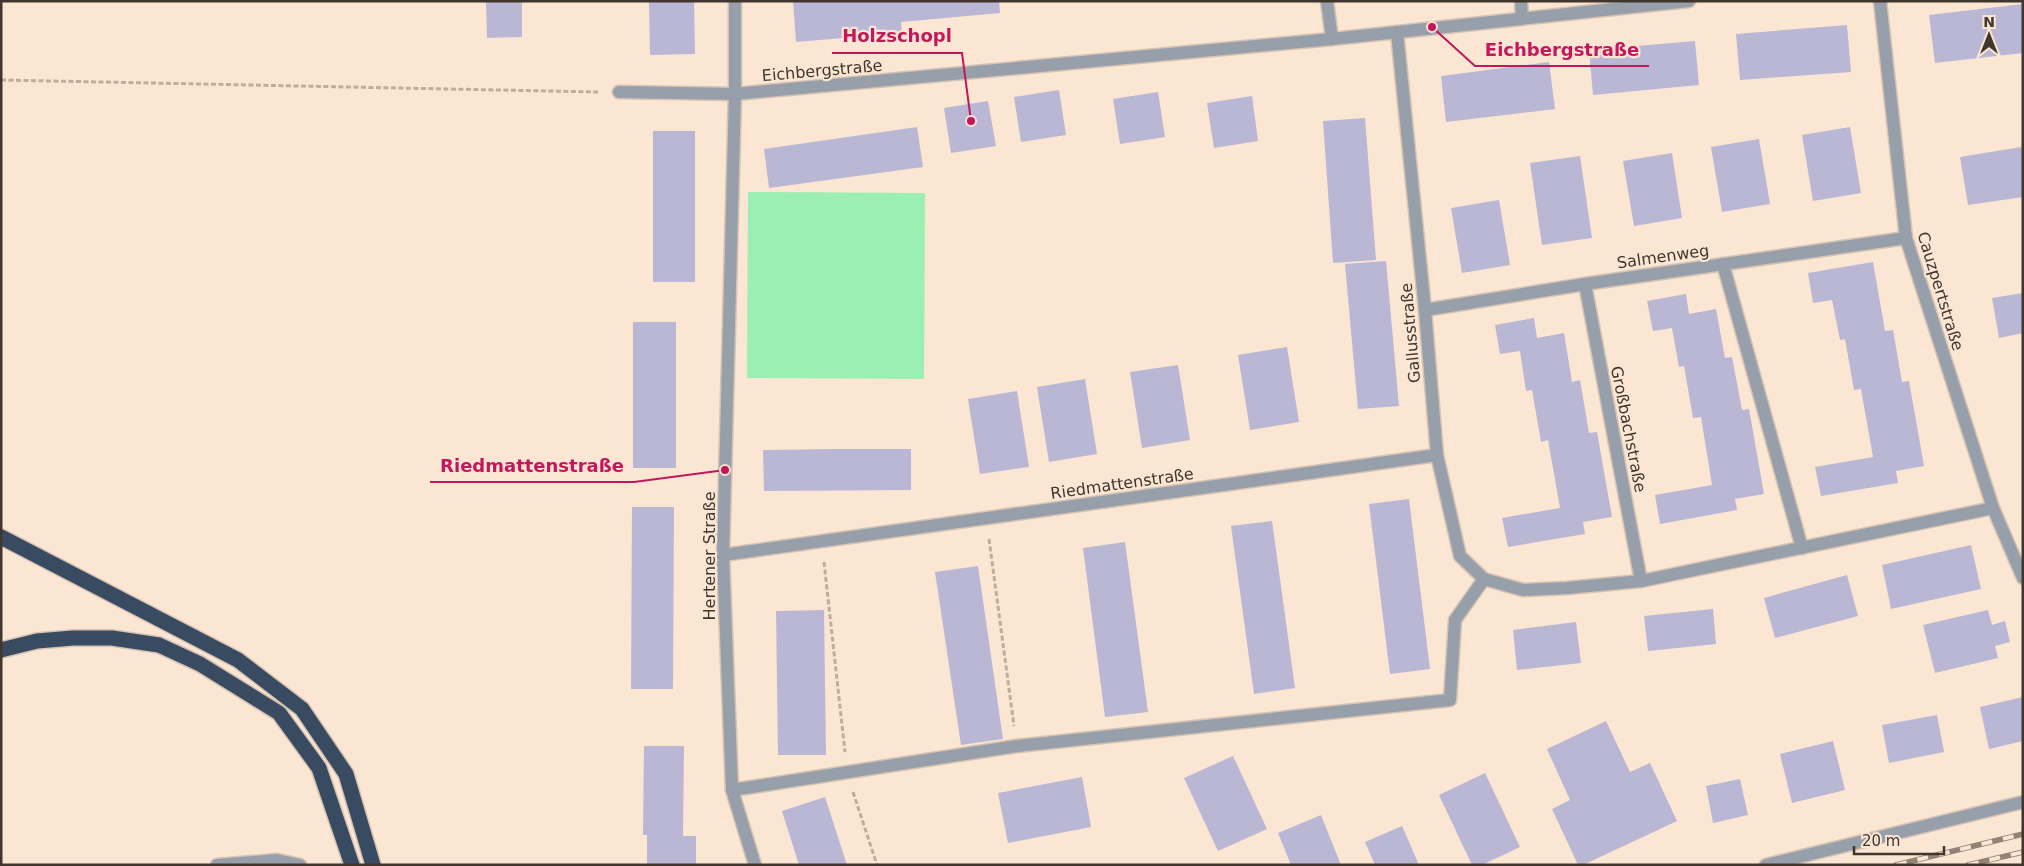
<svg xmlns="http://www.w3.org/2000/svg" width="2024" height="866" viewBox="0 0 2024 866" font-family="'DejaVu Sans',sans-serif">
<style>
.green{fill:#9befb3}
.building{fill:#bab7d5}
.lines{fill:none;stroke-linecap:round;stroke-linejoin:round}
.service-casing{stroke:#d6c3b3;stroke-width:15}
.minor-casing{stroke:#d6c3b3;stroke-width:15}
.motorway-casing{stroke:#d6c3b3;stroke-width:18}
.path{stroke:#bead9e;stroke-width:3;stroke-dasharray:5 2.5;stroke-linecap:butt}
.service{stroke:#969faa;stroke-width:12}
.minor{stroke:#969faa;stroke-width:12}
.motorway{stroke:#394b60;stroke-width:15}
.rail-casing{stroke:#928376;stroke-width:5.5}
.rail{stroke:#fbe6d4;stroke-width:4;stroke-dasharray:11;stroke-linecap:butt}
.labels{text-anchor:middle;stroke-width:4.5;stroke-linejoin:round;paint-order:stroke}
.street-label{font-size:16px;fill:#40362d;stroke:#fbe6d4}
.leader{fill:none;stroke:#c2185b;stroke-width:2}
.callout-dot{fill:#c2185b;stroke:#fbe6d4;stroke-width:2}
.callout-label{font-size:18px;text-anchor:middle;font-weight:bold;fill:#c2185b;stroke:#fbe6d4;stroke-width:4.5;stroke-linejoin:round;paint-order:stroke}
</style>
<rect width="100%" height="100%" fill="#fbe6d4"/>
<path class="green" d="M748 192 925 193 924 379 747 378Z"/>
<g class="building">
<path d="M522 1V37L487 38 486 2Z"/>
<path d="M649 1H694L695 54 650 55Z"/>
<path d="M793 1H999L1000 13 901 22 902 33 796 42Z"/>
<path d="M2023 4V53L1935 63 1929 15Z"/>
<path d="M1847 25 1851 72 1740 80 1736 34Z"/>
<path d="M1695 41 1699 85 1593 95 1589 50Z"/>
<path d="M1549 62 1555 109 1446 122 1441 76Z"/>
<path d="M1059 90 1066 135 1021 142 1014 97Z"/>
<path d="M1158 92 1165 137 1120 144 1113 99Z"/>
<path d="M1252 96 1258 141 1214 148 1207 103Z"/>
<path d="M988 101 996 146 951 153 944 108Z"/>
<path d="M1365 118 1376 260 1333 263 1323 121Z"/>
<path d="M917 127 923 167 769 188 764 149Z"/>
<path d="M1850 127 1861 193 1813 201 1802 135Z"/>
<rect x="653" y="131" width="42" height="151"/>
<path d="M1759 139 1770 204 1722 212 1711 147Z"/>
<path d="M2021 147H2023V197L1968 205 1960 157Z"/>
<path d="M1672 153 1682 218 1634 226 1623 161Z"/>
<path d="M1580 156 1592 238 1542 245 1530 163Z"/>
<path d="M1499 200 1510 265 1462 273 1451 208Z"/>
<path d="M1386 261 1399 406 1358 409 1345 264Z"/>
<path d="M1873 262 1885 331 1893 330 1902 382 1909 381 1924 466 1896 471 1898 483 1821 496 1815 467 1873 457 1861 389 1854 390 1845 339 1840 340 1832 300 1813 303 1808 273Z"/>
<path d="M2023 293V333L1999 338 1992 298Z"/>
<path d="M1686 294 1689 314 1716 309 1725 358 1732 357 1742 410 1749 409 1764 494 1735 499 1737 510 1660 524 1655 495 1712 485 1701 417 1693 418 1684 366 1679 367 1672 328 1653 331 1647 301Z"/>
<path d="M1534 318 1537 338 1564 333 1572 382 1580 380 1589 433 1597 432 1612 517 1583 522 1585 534 1508 547 1502 518 1560 508 1548 440 1541 442 1532 390 1526 391 1520 351 1500 354 1495 325Z"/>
<rect x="633" y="322" width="43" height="146"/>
<path d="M1287 347 1299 422 1250 430 1238 355Z"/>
<path d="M1178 365 1190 440 1142 448 1130 372Z"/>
<path d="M1085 379 1097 454 1049 462 1037 387Z"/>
<path d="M1017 391 1029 467 980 474 968 399Z"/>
<path d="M837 449H911V490L764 491 763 450Z"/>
<path d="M1409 499 1430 669 1390 674 1369 504Z"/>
<path d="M632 507H674L673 689H631Z"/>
<path d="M1272 521 1295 688 1254 694 1231 526Z"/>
<path d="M1125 542 1148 712 1105 717 1083 548Z"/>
<path d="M1971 545 1981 589 1891 609 1882 565Z"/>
<path d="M978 566 1003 739 961 745 935 572Z"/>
<path d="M1847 575 1858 616 1775 638 1764 598Z"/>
<path d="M1713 609 1716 644 1648 651 1644 616Z"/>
<path d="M824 610 826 755H778L776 611Z"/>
<path d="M1988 610 1992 625 2005 621 2010 642 1995 646 1998 658 1935 673 1923 625Z"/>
<path d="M1576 622 1581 663 1517 670 1513 630Z"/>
<path d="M2023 697V741L1989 749 1980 707Z"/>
<path d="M1937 715 1944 752 1889 763 1882 725Z"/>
<path d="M1606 721 1630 772 1650 763 1677 821 1583 865H1578L1552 809 1570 800 1547 749Z"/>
<path d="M1833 741 1845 790 1792 803 1780 754Z"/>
<path d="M644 746H684L683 836H696V865H647V835H643Z"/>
<path d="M1233 756 1267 829 1218 851 1184 778Z"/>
<path d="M1485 773 1520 847 1482 865H1472L1439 795Z"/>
<path d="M1082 777 1091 827 1008 843 998 793Z"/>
<path d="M1740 779 1748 815 1713 823 1706 786Z"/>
<path d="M825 797 847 865H799L782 811Z"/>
<path d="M1321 815 1341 865H1291L1278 833Z"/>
<path d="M1402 826 1419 865H1375L1365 842Z"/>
</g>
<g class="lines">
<g class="service-casing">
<g id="service">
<path d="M1327 1 1332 39"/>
<path d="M1521 1 1522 18"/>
<path d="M1723 264 1802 548"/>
<path d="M1585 284 1641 581"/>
<path d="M732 790 1017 746 1450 700 1455 620 1484 579"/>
<path d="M217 865 277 860 300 865"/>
</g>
</g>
<g class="minor-casing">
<g id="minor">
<path d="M735 1V94L723 555 732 790 755 865"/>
<path d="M1880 1 1906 238 1993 508 2023 578"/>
<path d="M1397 32 1425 310 1437 455 1460 556 1484 579 1523 590 1567 588 1641 581 1993 508"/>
<path d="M619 92 735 94 1332 39 1689 1"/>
<path d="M1425 310 1585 284 1906 238"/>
<path d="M723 555 1437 455"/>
<path d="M1766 865 2023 802"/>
</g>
</g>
<g class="motorway-casing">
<g id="motorway">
<path d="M1 537 238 660 302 709 346 774 373 865"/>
<path d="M1 650 37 641 73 638H112L159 645 200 664 279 713 319 768 352 865"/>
</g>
</g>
<g class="path">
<path d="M1 80 598 92"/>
<path d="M989 539 1014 726"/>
<path d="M824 562 845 752"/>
<path d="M853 792 877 865"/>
</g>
<use href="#service" class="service"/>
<use href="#minor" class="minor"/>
<use href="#motorway" class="motorway"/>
<g class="rail-casing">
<g id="rail">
<path d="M1896 865 2023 834"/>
<path d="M1968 865 2023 852"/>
</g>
</g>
<use href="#rail" class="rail"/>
</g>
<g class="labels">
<g class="street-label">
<text transform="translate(822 70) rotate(-5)" y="6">Eichbergstraße</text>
<text transform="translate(1663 256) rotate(-8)" y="6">Salmenweg</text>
<text transform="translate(1941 291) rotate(73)" y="6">Cauzpertstraße</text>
<text transform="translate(1410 333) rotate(-95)" y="6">Gallusstraße</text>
<text transform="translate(1629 429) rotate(79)" y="6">Großbachstraße</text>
<text transform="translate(1122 483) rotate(-8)" y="6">Riedmattenstraße</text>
<text transform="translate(709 556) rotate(-90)" y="6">Hertener Straße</text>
</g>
</g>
<path class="leader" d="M971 121L962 53H832M1432 27L1475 66H1649M725 470L634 482H430"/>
<g class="callout-dot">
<circle cx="971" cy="121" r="5"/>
<circle cx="1432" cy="27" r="5"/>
<circle cx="725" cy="470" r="5"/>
</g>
<g class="callout-label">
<text x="897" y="42">Holzschopl</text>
<text x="1562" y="56">Eichbergstraße</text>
<text x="532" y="472">Riedmattenstraße</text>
</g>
<rect width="2024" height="866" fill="none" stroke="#40362d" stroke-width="5"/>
<g transform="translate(1989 35)" stroke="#fbe6d4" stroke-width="4" paint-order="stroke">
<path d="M0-4L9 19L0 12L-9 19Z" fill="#40362d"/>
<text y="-8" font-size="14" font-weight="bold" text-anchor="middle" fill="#40362d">N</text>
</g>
<path d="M1854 846v8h90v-8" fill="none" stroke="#40362d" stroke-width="2.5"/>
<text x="1862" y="846" font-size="15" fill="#40362d" stroke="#fbe6d4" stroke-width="4" paint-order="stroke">20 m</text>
</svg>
